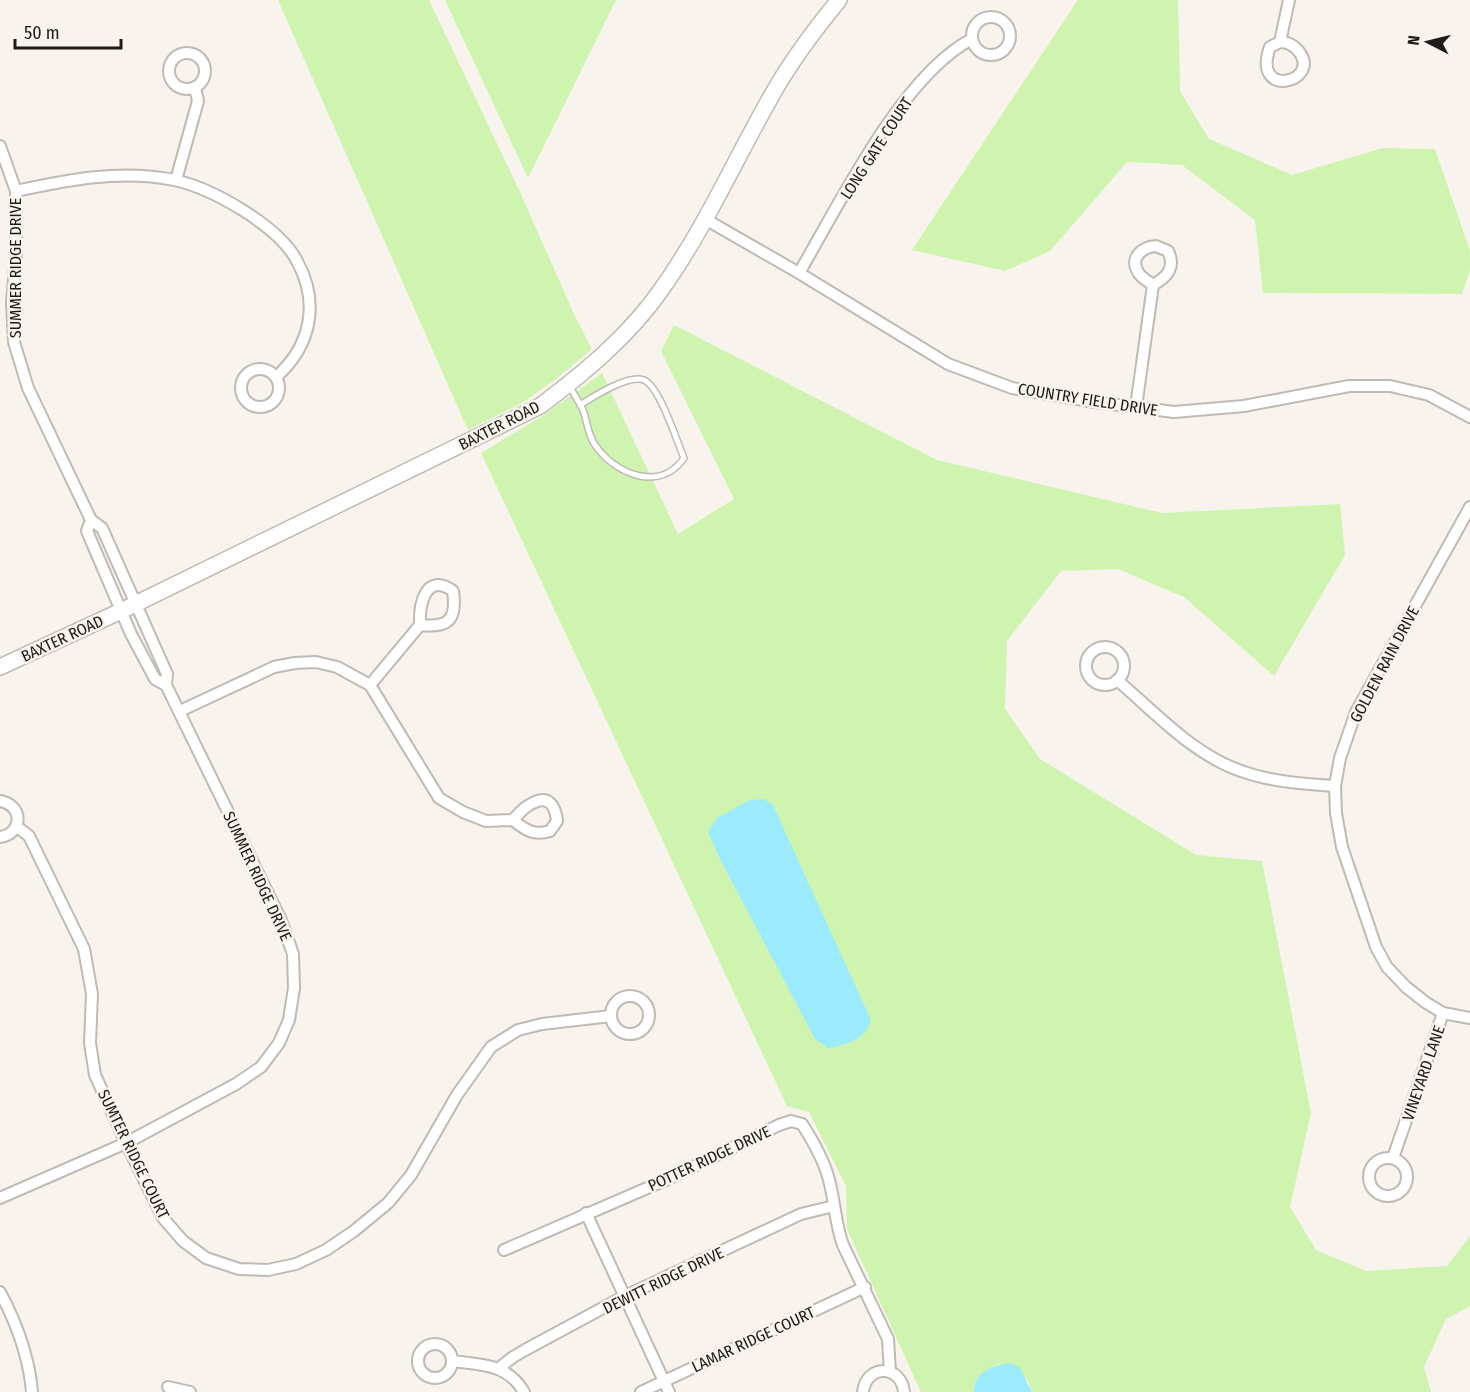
<svg xmlns="http://www.w3.org/2000/svg" width="1470" height="1392" viewBox="0 0 1470 1392" font-family="'Fira Sans Condensed',sans-serif">
<style>
.green{fill:#cff4b0}
.water{fill:#9cebfd}
.lines{fill:none;stroke-linecap:round;stroke-linejoin:round}
.lane-casing{stroke:#bfbab4;stroke-width:8}
.street-casing{stroke:#bfbab4;stroke-width:14}
.secondary-casing{stroke:#bfbab4;stroke-width:18}
.lane{stroke:#fff;stroke-width:5}
.street{stroke:#fff;stroke-width:10}
.secondary{stroke:#fff;stroke-width:15}
.labels{text-anchor:middle;stroke-width:5;stroke-linejoin:round;paint-order:stroke}
.street-label{font-size:16px;fill:#1c1b19;stroke:#f8f3ed}
</style>
<rect width="100%" height="100%" fill="#f8f3ed"/>
<g class="green">
<path d="M278 0H429L520 192 575 316 592 349 560 376 522 403 468 430Z"/>
<path d="M445 0H616L528 178Z"/>
<path d="M1078 0H1178L1180 91 1209 139 1292 175 1383 148 1435 149 1470 251V270L1462 294 1263 293 1255 220 1182 165 1127 162 1050 251 1005 271 912 250Z"/>
<path d="M674 325 937 460 1162 513 1340 504 1345 555 1274 676 1184 597 1118 569 1061 571 1007 641 1005 709 1040 759 1196 855 1262 861 1311 1113 1290 1207 1316 1250 1366 1271 1447 1266 1470 1236V1306L1446 1319 1424 1367 1431 1392H1032L1028 1381 999 1364C986 1370 973 1377 974 1392H921L847 1229 846 1186 809 1112 787 1106 481 453 544 415 602 373 678 534 734 499 661 351Z"/>
</g>
<g class="water">
<path d="M764 799 773 805 871 1020C866 1039 847 1045 828 1048L815 1039 720 859 708 832 717 818 750 800Z"/>
<path d="M1010 1363 1020 1368 1032 1392H974C973 1372 994 1365 1010 1363Z"/>
</g>
<g class="lines">
<g class="lane-casing">
<path id="lane" d="M569 385C574 394 579 402 583 410 587 421 588 435 595 445 615 474 660 493 684 458 677 442 660 387 644 380 628 374 593 397 580 405"/>
</g>
<g class="street-casing">
<g id="street">
<circle cx="991" cy="36" r="19"/>
<path d="M1280 42C1288 42 1295 46 1300 53 1320 83 1251 99 1270 47Z"/>
<path d="M1280 42 1289 0"/>
<circle cx="187" cy="71" r="18"/>
<path d="M0 146 16 191V257L12 302 14 342 28 388 91 520 102 528 167 674 166 685 281 920 293 954 294 988 289 1020 279 1043 261 1067 236 1084 126 1143 0 1198"/>
<path d="M176 180 198 101 195 87"/>
<path d="M16 191C67 180 121 169 174 180 212 188 279 226 297 261 320 303 311 346 276 377"/>
<path d="M705 219 799 273 948 364 1012 388 1095 402 1174 412 1244 406 1349 386H1390L1429 395 1470 417"/>
<path d="M1156 246 1168 251C1176 268 1167 277 1153 285 1148 281 1141 278 1138 272 1129 257 1143 247 1156 246Z"/>
<path d="M799 273C839 205 902 75 972 39"/>
<circle cx="260" cy="388" r="19"/>
<path d="M1136 407 1153 285"/>
<path d="M1470 507 1356 712 1340 758 1335 786 1336 813 1342 847 1376 947 1387 967 1406 987 1425 1002 1443 1013 1470 1018"/>
<path d="M91 520 87 531 131 634 155 679 166 685"/>
<circle cx="1105" cy="666" r="19"/>
<path d="M1117 680C1156 713 1194 756 1244 772 1273 782 1305 784 1335 786"/>
<path d="M370 685 420 625C449 628 457 620 453 591 426 572 419 603 420 625"/>
<path d="M180 711 274 667 295 663 316 662 337 667 370 685 439 798 463 812 486 821 513 820C525 830 534 836 550 831L557 821C553 785 527 803 513 820"/>
<path d="M0 801C24 805 23 834 0 837"/>
<path d="M16 826 29 836 84 949 92 994 90 1043 95 1075 126 1143 163 1218 183 1241 206 1258 239 1269 268 1270 296 1264 326 1250 354 1231 388 1203 411 1175 457 1095 491 1047 518 1030 542 1024 611 1016"/>
<circle cx="630" cy="1015" r="19"/>
<path d="M1393 1158 1443 1013"/>
<circle cx="1388" cy="1177" r="19"/>
<path d="M586 1213 669 1392"/>
<path d="M504 1250 668 1179 779 1125 791 1121 802 1124C813 1141 824 1160 829 1180 835 1202 835 1223 843 1245L888 1339 890 1372"/>
<path d="M0 1292C17 1324 29 1356 32 1392"/>
<circle cx="435" cy="1361" r="17"/>
<path d="M452 1361C481 1365 507 1363 524 1392"/>
<path d="M499 1368 513 1357 525 1350 625 1296 801 1214 834 1206"/>
<path d="M168 1387 190 1392"/>
<path d="M641 1392 865 1287"/>
<path d="M863 1392C866 1364 901 1364 904 1392"/>
</g>
</g>
<g class="secondary-casing">
<path id="secondary" d="M0 667 121 611 540 406C584 373 629 336 661 290 706 227 737 155 776 88 794 57 816 28 839 0"/>
</g>
<use href="#lane" class="lane"/>
<use href="#street" class="street"/>
<use href="#secondary" class="secondary"/>
</g>
<g class="labels">
<g class="street-label">
<text transform="translate(876 148) rotate(-57)" y="6">LONG GATE COURT</text>
<text transform="translate(15 268) rotate(-90)" y="6">SUMMER RIDGE DRIVE</text>
<text transform="translate(1088 399) rotate(9)" y="6">COUNTRY FIELD DRIVE</text>
<text transform="translate(499 425) rotate(-27)" y="6">BAXTER ROAD</text>
<text transform="translate(62 638) rotate(-25)" y="6">BAXTER ROAD</text>
<text transform="translate(1384 664) rotate(-62)" y="6">GOLDEN RAIN DRIVE</text>
<text transform="translate(258 876) rotate(65)" y="6">SUMMER RIDGE DRIVE</text>
<text transform="translate(1423 1073) rotate(-71)" y="6">VINEYARD LANE</text>
<text transform="translate(134 1154) rotate(64)" y="6">SUMTER RIDGE COURT</text>
<text transform="translate(709 1158) rotate(-25)" y="6">POTTER RIDGE DRIVE</text>
<text transform="translate(663 1280) rotate(-26)" y="6">DEWITT RIDGE DRIVE</text>
<text transform="translate(753 1339) rotate(-25)" y="6">LAMAR RIDGE COURT</text>
</g>
</g>
<g transform="translate(1428 42) rotate(277)" stroke="#f8f3ed" stroke-width="4.5" paint-order="stroke">
<path d="M0-4.5L10 22L0 15L-10 22Z" fill="#1c1b19"/>
<text y="-9" font-size="16" font-weight="bold" text-anchor="middle" fill="#1c1b19">N</text>
</g>
<path d="M15 39v9h106v-9" fill="none" stroke="#1c1b19" stroke-width="3"/>
<text x="24" y="39" font-size="18" fill="#1c1b19" stroke="#f8f3ed" stroke-width="4.5" paint-order="stroke">50 m</text>
</svg>
